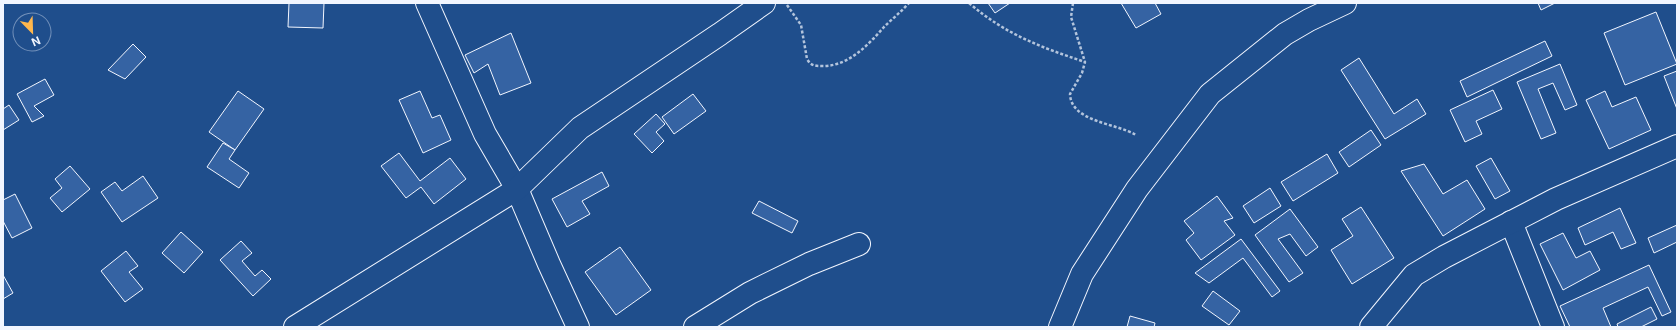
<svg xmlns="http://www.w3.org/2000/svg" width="1680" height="330" viewBox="0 0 1680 330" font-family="Inter,sans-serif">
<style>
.building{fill:#3563a3;stroke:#f2f6ff}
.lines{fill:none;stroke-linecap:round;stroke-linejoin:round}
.minor-casing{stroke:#f2f6ff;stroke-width:24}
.path{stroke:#b3c4dc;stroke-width:2.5;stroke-dasharray:3 2;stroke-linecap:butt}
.minor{stroke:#1f4e8c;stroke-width:22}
</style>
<rect width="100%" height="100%" fill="#1f4e8c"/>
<g class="building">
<path d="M289 3H324L323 28 288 27Z"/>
<path d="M988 3H1010L995 13Z"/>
<path d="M1121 3H1155L1161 14 1136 28Z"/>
<path d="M1538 3H1555L1541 10Z"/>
<path d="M1656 12 1677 64 1625 85 1604 33Z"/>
<path d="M511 33 531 83 500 95 488 64 474 73 465 55Z"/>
<path d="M1545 41 1552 56 1467 97 1460 81Z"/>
<path d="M133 44 146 57 125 79 108 70Z"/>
<path d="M1359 58 1394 114 1417 99 1426 114 1385 139 1341 70Z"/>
<path d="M1560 64 1577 105 1565 110 1553 83 1538 89 1556 133 1541 139 1517 82Z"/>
<path d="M1677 71V109L1664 76Z"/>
<path d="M45 79 54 95 34 106 44 116 32 122 17 94Z"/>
<path d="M1493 90 1502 109 1476 121 1482 134 1465 142 1450 110Z"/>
<path d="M238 91 264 109 235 150 209 132Z"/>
<path d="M420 91 432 118 440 115 451 140 423 153 399 100Z"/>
<path d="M1605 91 1612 107 1636 97 1651 130 1609 149 1586 100Z"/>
<path d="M693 94 706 111 674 134 662 117Z"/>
<path d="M9 105 19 120 3 130V109Z"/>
<path d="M656 114 665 124 656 132 664 141 652 153 634 134Z"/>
<path d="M1371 130 1381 145 1349 167 1339 152Z"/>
<path d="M223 143 235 150 229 159 249 173 239 188 207 167Z"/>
<path d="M399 153 420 181 450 158 466 179 434 204 421 187 406 198 381 166Z"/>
<path d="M1327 154 1338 173 1293 201 1281 182Z"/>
<path d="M1491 158 1510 191 1495 199 1476 166Z"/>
<path d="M1424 164 1443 194 1467 180 1485 209 1443 236 1401 171Z"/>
<path d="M70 166 90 189 62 212 50 198 62 188 55 179Z"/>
<path d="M602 172 609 186 582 201 590 214 567 227 552 199Z"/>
<path d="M143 176 158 198 122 222 101 192 115 182 122 191Z"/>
<path d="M1270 188 1281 206 1254 223 1243 206Z"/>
<path d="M15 194 32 228 12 238 3 221V200Z"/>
<path d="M1217 196 1233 218 1224 221 1235 235 1201 260 1186 240 1194 233 1184 221Z"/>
<path d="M759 201 798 221 792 233 752 213Z"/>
<path d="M1361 207 1394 258 1352 284 1331 250 1353 236 1342 219Z"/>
<path d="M1620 208 1636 243 1621 249 1613 232 1585 245 1578 228Z"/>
<path d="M1290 209 1318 247 1306 256 1290 234 1278 239 1303 273 1289 282 1255 235Z"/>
<path d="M1677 225V242L1654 253 1648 238Z"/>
<path d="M181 232 203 252 184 273 162 253Z"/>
<path d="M1563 233 1576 258 1590 251 1600 270 1563 290 1540 244Z"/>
<path d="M1241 239 1280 291 1272 297 1243 258 1209 283 1195 273Z"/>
<path d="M241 241 252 253 242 261 255 276 262 270 271 279 253 296 220 260Z"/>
<path d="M620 247 651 290 616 315 585 272Z"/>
<path d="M126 251 138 266 129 272 143 289 125 302 101 271Z"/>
<path d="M1649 265 1671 312 1662 316 1648 287 1603 308 1611 327H1570L1560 306Z"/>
<path d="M3 275 13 293 3 299Z"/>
<path d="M1213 291 1240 311 1229 325 1202 306Z"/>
<path d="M1651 307 1657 319 1641 327H1618L1617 324Z"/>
<path d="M1130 316 1155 323 1154 327H1127Z"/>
</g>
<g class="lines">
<g class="minor-casing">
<g id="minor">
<path d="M427 3 485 134 517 189 549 264 578 327"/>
<path d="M1511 222 1553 327"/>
<path d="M295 327 517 189 580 128 720 34 764 3"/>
<path d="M695 327 750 293 809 264 859 244"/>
<path d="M1060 327 1082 274 1137 189 1210 94 1285 34 1309 20 1345 3"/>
<path d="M1371 327 1414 275 1444 257 1556 199 1677 146"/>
</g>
</g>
<g class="path">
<path d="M969 3C1005 34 1040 47 1085 62"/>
<path d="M1073 3 1071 17 1085 62 1082 73 1070 94C1071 122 1116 123 1136 135"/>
<path d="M787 5 801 25 807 59C811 66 815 66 823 66 849 66 868 45 884 27 892 19 901 12 909 3"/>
</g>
<use href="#minor" class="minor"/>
</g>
<rect width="1680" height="330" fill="none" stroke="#f2f6ff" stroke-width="8"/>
<g transform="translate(32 32) rotate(157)"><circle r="19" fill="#1f4e8c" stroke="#7391ba"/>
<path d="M0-3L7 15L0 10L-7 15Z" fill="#ffb74d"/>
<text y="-6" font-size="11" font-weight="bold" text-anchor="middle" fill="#f2f6ff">N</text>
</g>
</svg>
